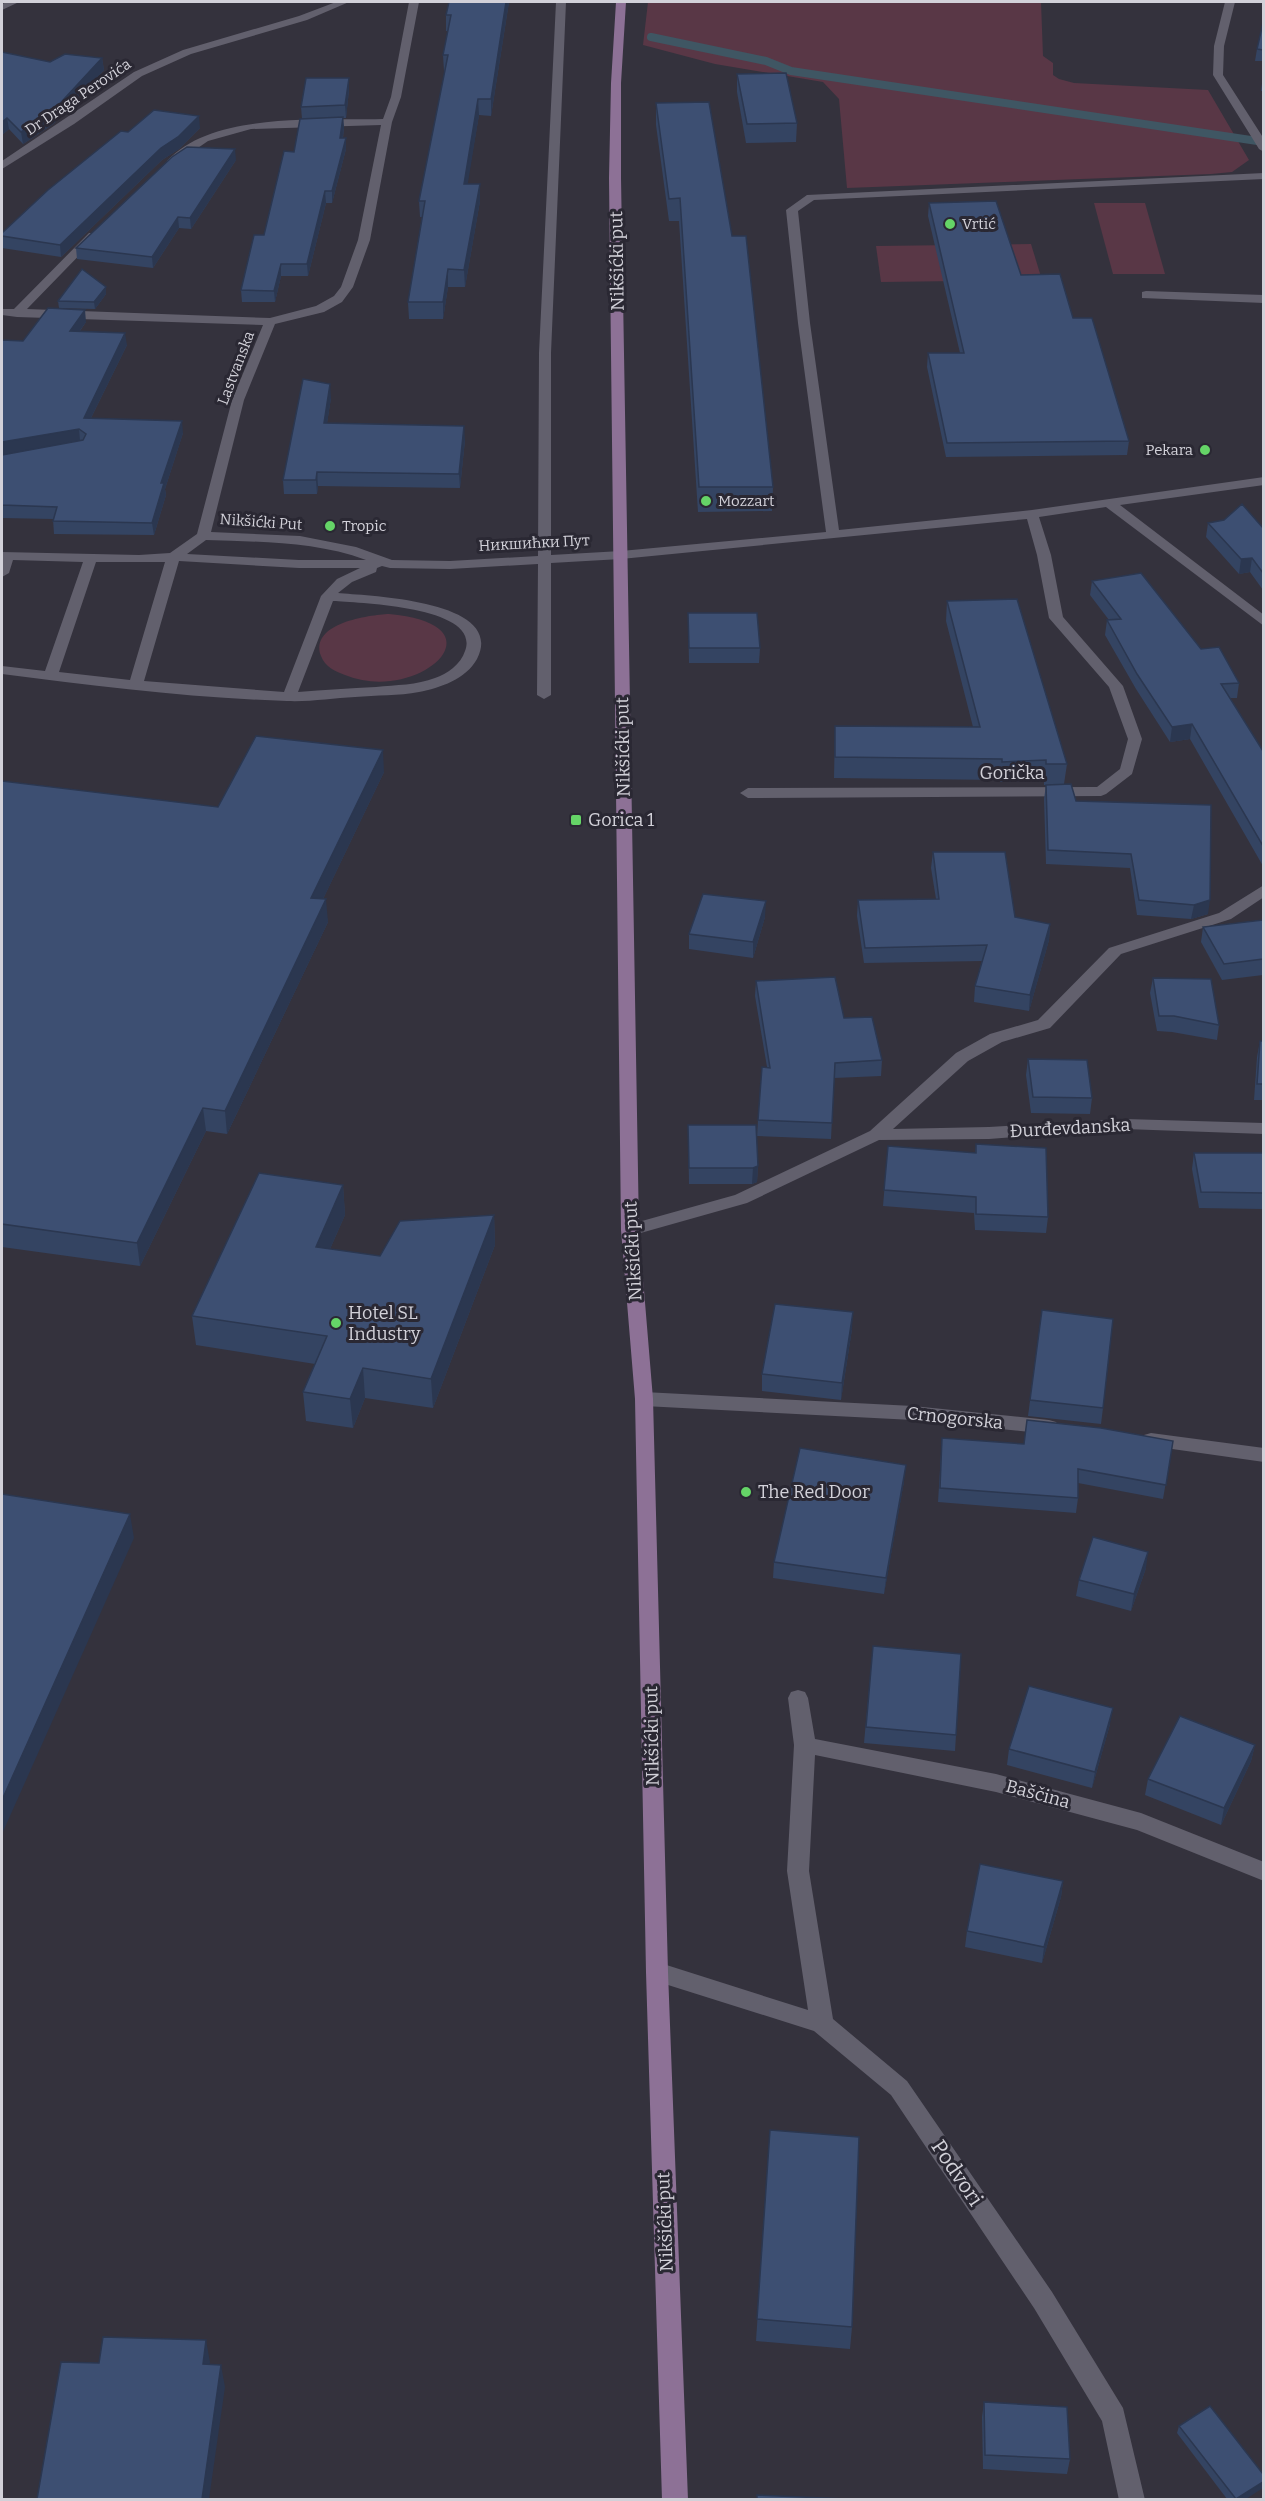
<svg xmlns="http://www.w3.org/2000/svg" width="1265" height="2501" viewBox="0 0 1265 2501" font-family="Bitter,serif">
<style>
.green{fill:#593746}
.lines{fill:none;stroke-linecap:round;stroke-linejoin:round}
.stream{stroke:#3f5663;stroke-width:8}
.minor{fill:#62606d;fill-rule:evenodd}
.major{fill:#8d7196;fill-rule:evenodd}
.wall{fill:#344462}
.shaded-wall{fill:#2b3750}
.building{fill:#3d4f72;stroke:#2b3750;stroke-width:1.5}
.poi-dot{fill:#65d467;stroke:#2a2833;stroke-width:2}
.labels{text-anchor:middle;stroke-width:6;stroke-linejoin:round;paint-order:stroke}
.far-street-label{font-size:15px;fill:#d2d1d9;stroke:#2a2833}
.far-poi-label{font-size:15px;fill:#d2d1d9;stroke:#2a2833;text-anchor:start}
.street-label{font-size:18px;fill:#d2d1d9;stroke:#2a2833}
.poi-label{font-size:18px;fill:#d2d1d9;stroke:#2a2833;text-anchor:start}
.near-street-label{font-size:21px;fill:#d2d1d9;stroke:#2a2833}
</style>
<rect width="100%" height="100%" fill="#34323d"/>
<g class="green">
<path d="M648 2H1041L1043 56 1053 63V75L1059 79 1074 83 1208 90 1249 160 1232 172 1211 174 847 188 839 99 823 82 715 64 643 45Z"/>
<path d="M1094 203H1145L1165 274H1113Z"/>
<path d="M1031 244 1042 280 881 282 876 246Z"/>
<path d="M389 614C508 625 417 705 345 675 335 671 325 667 321 656 309 623 369 615 389 614Z"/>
</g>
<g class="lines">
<path class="stream" d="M651 37 766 61 791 71 1264 142"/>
<g class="minor">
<path d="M7 2H19L2 10V4Z"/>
<path d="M336 2H349L307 20 191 54 142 76 74 124 2 169V161L134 72 183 50 299 16Z"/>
<path d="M409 2H419L401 97 392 122 370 240 353 287 342 302 324 312 275 324 244 400 211 532 300 536 356 547 392 560 450 561 538 556 539 353 556 2H566L551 353V555L621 551 826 532 798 323 786 210 807 195 1264 173V179L814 200 798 211 810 323 839 530 1032 510 1264 477V485L1120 505 1264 615V626L1106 507 1039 517 1051 555 1063 617 1123 686 1142 739 1132 774 1106 794 1101 796 748 798 740 793 748 788 1097 787 1120 769 1128 739 1109 687 1049 618 1037 555 1027 519 621 559 551 563V695L544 699 537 695 538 564 450 569 390 568 382 566 377 568 376 572 352 582 338 593C369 596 507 600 477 659 466 679 440 688 419 692 399 696 376 695 355 697 333 698 310 702 287 701 192 698 96 686 2 674V666L45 671 83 562 13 560 9 573 2 577V552L139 555 170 553 197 534 232 400 263 325 17 317 2 315V309H14L89 233H97V237L27 309 270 318 316 306 334 296 341 287 358 240 381 125 251 129 208 141 176 163H168L167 161C213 111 320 121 383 119L391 97ZM206 540C260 542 314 541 366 560H299L187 554ZM179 561 299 568H360L337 579 321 596 284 692 144 681ZM96 562H165L130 680 59 672ZM333 601C358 603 482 606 465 651 461 664 447 674 435 678 417 685 396 685 376 687 350 688 324 690 298 692Z"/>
<path d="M1225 2H1235L1224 46 1223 75 1264 139V152L1259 149 1213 75 1214 46Z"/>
<path d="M1146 291 1264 295V303L1142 298V292Z"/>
<path d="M1264 885V897L1231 919 1121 954 1050 1028 1002 1042 968 1061 893 1129 989 1127 1125 1119 1264 1123V1134L1125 1129 989 1139 879 1140 747 1203 630 1236 624 1234 621 1230 624 1226 735 1195 870 1131 956 1053 990 1034 1038 1020 1109 948 1219 913Z"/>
<path d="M644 1392 913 1406 1049 1420 1056 1422 1059 1427 1056 1432 1049 1434 913 1420 644 1406 637 1404 635 1399 637 1394Z"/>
<path d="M1151 1433 1264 1448V1462L1144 1445 1141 1440 1144 1435Z"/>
<path d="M798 1690 805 1692 808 1698 815 1739 996 1774 1141 1813 1264 1862V1881L1137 1830 996 1792 815 1755 809 1871 833 2019 907 2081 1052 2292 1123 2408 1145 2500H1119L1102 2421 1034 2308 891 2095 814 2031 649 1979 646 1972 649 1965 657 1962 808 2010 787 1871 794 1745 788 1698 791 1692Z"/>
</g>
<path class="major" d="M616 2H626L621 83V178L639 1230 653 1399 668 1972 688 2500H662L646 1972 635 1399 621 1230 609 178 611 83Z"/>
</g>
<g class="wall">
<path d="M509 2 491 116 479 115 467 184 480 201 465 287H448L443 319H409L408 302 422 217H420L419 201 445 71H444L443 55 448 31H446V15Z"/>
<path d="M1263 23V61H1255L1257 49Z"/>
<path d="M2 52 50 62 102 58 104 70 53 124 23 144 9 129 2 135Z"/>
<path d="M737 74 797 123 796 142 746 143 737 92Z"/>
<path d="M1263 76V91H1261Z"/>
<path d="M349 78V90L346 118H343L344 128 343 138H346V149L332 203H326L308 276H281L275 302H242L241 290 264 235 294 152 302 119 301 107Z"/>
<path d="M656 103 773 487 772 511 698 512 679 221H669L656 125Z"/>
<path d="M200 128 179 149 162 160 61 257 2 248V233L128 132Z"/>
<path d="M236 160 191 229 179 228 153 268 77 259 76 248Z"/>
<path d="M929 203 1021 275 1073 318 1129 441 1127 455 946 457 927 367 928 353H960L928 216Z"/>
<path d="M106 287V294L95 309 59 308 58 301Z"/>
<path d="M86 322 80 331 127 345 91 418 183 433 165 489 166 495 154 535 54 534 53 519 2 518V340L23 341Z"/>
<path d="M331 398 327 423 465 440 460 488 318 486 317 494H284L283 480Z"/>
<path d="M1208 523 1263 528V590L1250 572 1239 574 1206 537Z"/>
<path d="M1092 581 1201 649 1239 683 1237 698H1230L1263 751V866L1190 739 1170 742 1136 689 1105 635 1107 620H1109L1090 595Z"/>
<path d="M947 601 1067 764 1064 784 1076 801 1208 914 1191 919 1137 915 1130 868 1046 864 1044 799 1046 785H1044V780L1000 782V780L834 778 835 726 973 727 946 621Z"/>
<path d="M688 613 760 648 759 663H689Z"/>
<path d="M384 772 323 899 328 922 227 1134 206 1131 140 1266 2 1247V781L218 807Z"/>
<path d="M933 852 1015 917 1050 924 1049 940 1029 1011 974 1002 975 986 982 961 864 963 857 916 858 900 936 899 931 868Z"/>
<path d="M765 917 753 958 689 949V934Z"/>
<path d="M1263 920V975L1222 980 1201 942 1203 927Z"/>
<path d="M1153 978 1219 1025 1217 1040 1172 1032 1157 1031 1150 993Z"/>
<path d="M756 981 844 1018 882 1060 881 1076 834 1078 831 1139 757 1136 758 1120 767 1067 755 996Z"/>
<path d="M1260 1041H1263V1100H1254L1257 1057Z"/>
<path d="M1028 1059 1092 1098 1090 1114 1031 1113 1026 1075Z"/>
<path d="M688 1125 758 1166 757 1182 752 1184H689Z"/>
<path d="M976 1144 1048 1217 1046 1233 975 1230 974 1213 883 1206 888 1146 975 1153Z"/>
<path d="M1194 1153H1263V1209L1199 1208 1192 1169Z"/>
<path d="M343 1185 345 1215 330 1249 380 1256 494 1215 495 1245 433 1408 365 1398 353 1428 306 1421 303 1392 315 1364 196 1345 192 1316Z"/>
<path d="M1042 1310 1103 1408 1101 1424 1028 1416Z"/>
<path d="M852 1329 841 1400 762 1391V1374Z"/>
<path d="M942 1438 1024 1444 1173 1441 1163 1499 1078 1483V1498L1076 1513 938 1502Z"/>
<path d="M904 1481 884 1594 773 1578 774 1562Z"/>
<path d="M1146 1568 1131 1611 1076 1596 1079 1580Z"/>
<path d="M873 1646 956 1735 955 1751 864 1743Z"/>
<path d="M1110 1724 1092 1788 1007 1765 1009 1749Z"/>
<path d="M1255 1745 1251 1761 1221 1825 1145 1795 1148 1779Z"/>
<path d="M1063 1881 1061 1897 1042 1963 965 1947 967 1931Z"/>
<path d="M770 2130 852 2327 850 2349 756 2341Z"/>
<path d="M984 2402 1070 2459 1067 2474 983 2469 982 2417Z"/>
<path d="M1179 2426 1246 2499H1227L1177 2433Z"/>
</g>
<g class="shaded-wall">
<path d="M506 2H509L491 116V99Z"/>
<path d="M102 58 104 70 53 124 23 144 21 132Z"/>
<path d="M349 78V90L346 118 345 105Z"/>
<path d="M478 99 479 115 465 201 464 184Z"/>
<path d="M199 116 200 128 179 149 162 160 61 257 60 245 161 148Z"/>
<path d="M343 117 344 128 341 149 340 138Z"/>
<path d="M7 118 9 129 2 135V122Z"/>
<path d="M346 138V149L332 203V191Z"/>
<path d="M235 149 236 160 191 229 190 218Z"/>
<path d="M480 184V201L465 287 464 270Z"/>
<path d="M325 191 326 203 308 276 307 264Z"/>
<path d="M178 217 179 228 153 268 152 257Z"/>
<path d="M281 264V276L275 302 274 291Z"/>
<path d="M448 269V287L443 319V302Z"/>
<path d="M106 287V294L95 309 94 302Z"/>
<path d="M85 310 86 322 71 343 70 331Z"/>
<path d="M125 333 127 345 85 430 84 418Z"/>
<path d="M330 384 331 398 325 437 324 423Z"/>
<path d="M182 421 183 433 165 489 166 495 154 535 152 523 161 483Z"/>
<path d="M464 426 465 440 460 488 459 474Z"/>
<path d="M79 429 80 441 2 455V442Z"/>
<path d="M317 472 318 486 317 494 316 480Z"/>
<path d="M1252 558 1250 572 1239 574 1241 559Z"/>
<path d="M1192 724 1190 739 1170 742 1172 727Z"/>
<path d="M383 750 384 772 313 920 311 898Z"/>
<path d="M326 899 328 922 227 1134 225 1111Z"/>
<path d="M1210 900 1208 914 1191 919 1194 905Z"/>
<path d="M766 901 765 917 753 958V942Z"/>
<path d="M1050 924 1049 940 1029 1011 1030 995Z"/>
<path d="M203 1108 206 1131 140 1266 137 1243Z"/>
<path d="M758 1166 757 1182 752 1184 753 1168Z"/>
<path d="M343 1185 345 1215 318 1276 316 1247Z"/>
<path d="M494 1215 495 1245 433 1408 431 1379Z"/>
<path d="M853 1312 852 1329 841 1400 842 1383Z"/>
<path d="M363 1368 365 1398 353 1428 350 1399Z"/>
<path d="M906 1465 904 1481 884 1594 886 1578Z"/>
<path d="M130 1514 134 1538 2 1834V1800Z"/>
<path d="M1148 1552 1146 1568 1131 1611 1134 1594Z"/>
<path d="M1113 1708 1110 1724 1092 1788 1095 1772Z"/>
<path d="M1255 1745 1251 1761 1221 1825 1224 1808Z"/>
<path d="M1063 1881 1061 1897 1042 1963 1044 1947Z"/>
<path d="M206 2340 210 2362 207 2386 203 2364Z"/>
<path d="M221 2365 225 2387 209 2499H202Z"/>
<path d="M1263 2482V2488L1246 2499H1236Z"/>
</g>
<g class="building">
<path d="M449 2H506L491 99H478L464 184H480L464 270 448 269 443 302H408L425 201H419L448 55H443L451 15H446Z"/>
<path d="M1263 23V50L1257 49Z"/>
<path d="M2 52 50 62 65 54 102 58 52 112 21 132 7 118 2 122Z"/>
<path d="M786 73 797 123 747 124 737 74Z"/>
<path d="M306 78H349L345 105 301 107Z"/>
<path d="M709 102 732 236H746L773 487H699L680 198 669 199 656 103Z"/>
<path d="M154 110 199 116 178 137 161 148 60 245 2 236V233L48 190 121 131 128 132Z"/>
<path d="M343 117 340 138H346L332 191H325L307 264H281L274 291 241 290 254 235H264L284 151 294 152 300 119Z"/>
<path d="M187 147 235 149 190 218 178 217 152 257 76 248 172 157Z"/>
<path d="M996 201 1021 275 1060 274 1073 318H1092L1129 441 947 443 928 353H964L929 203Z"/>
<path d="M82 269 106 287 94 302 58 301Z"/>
<path d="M48 308 85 310 70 331 125 333 84 418 182 421 161 483H164L152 523 53 521 57 507 2 505V455L83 440 86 434 79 429 2 442V340L23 341Z"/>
<path d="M303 379 330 384 324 423 464 426 459 474 317 472 316 480H283Z"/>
<path d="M1242 504 1263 528V573L1252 558 1241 559 1208 523 1224 520Z"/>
<path d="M1141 573 1201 649 1219 647 1239 683 1221 684 1263 751V846L1192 724 1172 727 1137 674 1107 620 1121 619 1092 581Z"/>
<path d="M1017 599 1067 764H1046V760L1002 762V759L835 757V726L980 727 947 601Z"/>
<path d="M688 613H757L760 648H689Z"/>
<path d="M256 736 383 750 311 898 326 899 225 1111 203 1108 137 1243 2 1224V781L218 807Z"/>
<path d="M1071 784 1076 801 1211 805 1210 900 1194 905 1139 900 1131 854 1048 850 1046 785Z"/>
<path d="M933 852H1005L1015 917 1050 924 1030 995 975 986 987 945 865 948 858 900 939 899Z"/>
<path d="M703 894 766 901 753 942 689 934Z"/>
<path d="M1263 920V959L1224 964 1203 927Z"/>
<path d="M835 977 844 1018 872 1017 882 1060 835 1063 832 1123 758 1120 762 1067 770 1068 756 981Z"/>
<path d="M1153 978 1211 979 1219 1025 1174 1016H1159Z"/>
<path d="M1260 1041H1263V1084H1257Z"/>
<path d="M1028 1059 1087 1060 1092 1098 1033 1097Z"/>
<path d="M688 1125H756L758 1166 753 1168H689Z"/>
<path d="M976 1144 1046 1148 1048 1217 976 1214V1197L884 1190 888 1146 976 1153Z"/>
<path d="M1194 1153H1263V1193L1201 1192Z"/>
<path d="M259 1173 343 1185 316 1247 380 1256 400 1221 494 1215 431 1379 363 1368 350 1399 303 1392 327 1336 192 1316Z"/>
<path d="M775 1304 853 1312 842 1383 762 1374Z"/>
<path d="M1042 1310 1113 1319 1103 1408 1030 1400Z"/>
<path d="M1027 1420 1101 1428 1173 1441 1166 1485 1078 1469V1498L940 1488 942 1438 1024 1444Z"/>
<path d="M800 1448 906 1465 886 1578 774 1562Z"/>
<path d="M2 1494 130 1514 2 1800Z"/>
<path d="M1093 1537 1148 1552 1134 1594 1079 1580Z"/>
<path d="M873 1646 961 1654 956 1735 866 1727Z"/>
<path d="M1029 1686 1113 1708 1095 1772 1009 1749Z"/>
<path d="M1180 1716 1255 1745 1224 1808 1148 1779Z"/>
<path d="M980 1864 1063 1881 1044 1947 967 1931Z"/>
<path d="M770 2130 859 2137 852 2327 757 2319Z"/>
<path d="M103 2337 206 2340 203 2364 221 2365 202 2499H37L61 2362 99 2363Z"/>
<path d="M984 2402 1067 2407 1070 2459 985 2455Z"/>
<path d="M1210 2406 1263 2474V2482L1236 2499 1179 2426Z"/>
<path d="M757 2495 846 2499H757Z"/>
</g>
<g class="poi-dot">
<circle cx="950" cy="224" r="6"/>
<circle cx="1205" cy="450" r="6"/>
<circle cx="706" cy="501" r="6"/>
<circle cx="330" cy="526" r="6"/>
<rect x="570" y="814" width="12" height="12" rx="3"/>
<circle cx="336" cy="1323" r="6"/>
<circle cx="746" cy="1492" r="6"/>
</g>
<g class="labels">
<g class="far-street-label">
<text transform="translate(78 97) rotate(-34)" y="5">Dr Draga Perovića</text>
<text transform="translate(236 368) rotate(-69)" y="5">Lastvanska</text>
<text transform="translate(261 522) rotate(4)" y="5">Nikšićki Put</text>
<text transform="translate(534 543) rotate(-3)" y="5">Никшићки Пут</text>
</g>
<g class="far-poi-label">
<text x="962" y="229">Vrtić</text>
<text x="1193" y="455" text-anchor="end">Pekara</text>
<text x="718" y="506">Mozzart</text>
<text x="342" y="531">Tropic</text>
</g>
<g class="street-label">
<text transform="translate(617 261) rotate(-91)" y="6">Nikšićki put</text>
<text transform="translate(623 747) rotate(-91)" y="6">Nikšićki put</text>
<text x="1012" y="779">Gorička</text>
<text transform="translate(1070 1128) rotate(-3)" y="6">Đurđevdanska</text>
<text transform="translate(633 1251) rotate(-93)" y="6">Nikšićki put</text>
<text transform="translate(955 1418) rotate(6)" y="6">Crnogorska</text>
<text transform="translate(652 1736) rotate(-91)" y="6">Nikšićki put</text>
<text transform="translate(1038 1794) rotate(15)" y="6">Baščina</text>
<text transform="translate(665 2222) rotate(-92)" y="6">Nikšićki put</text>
</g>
<g class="poi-label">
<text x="588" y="826">Gorica 1</text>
<text x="348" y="1319">Hotel SL<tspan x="348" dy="21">Industry</tspan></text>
<text x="758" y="1498">The Red Door</text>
</g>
<g class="near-street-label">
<text transform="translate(957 2173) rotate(56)" y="7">Podvori</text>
</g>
</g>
<rect width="1265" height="2501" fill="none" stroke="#d2d1d9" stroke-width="6"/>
</svg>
